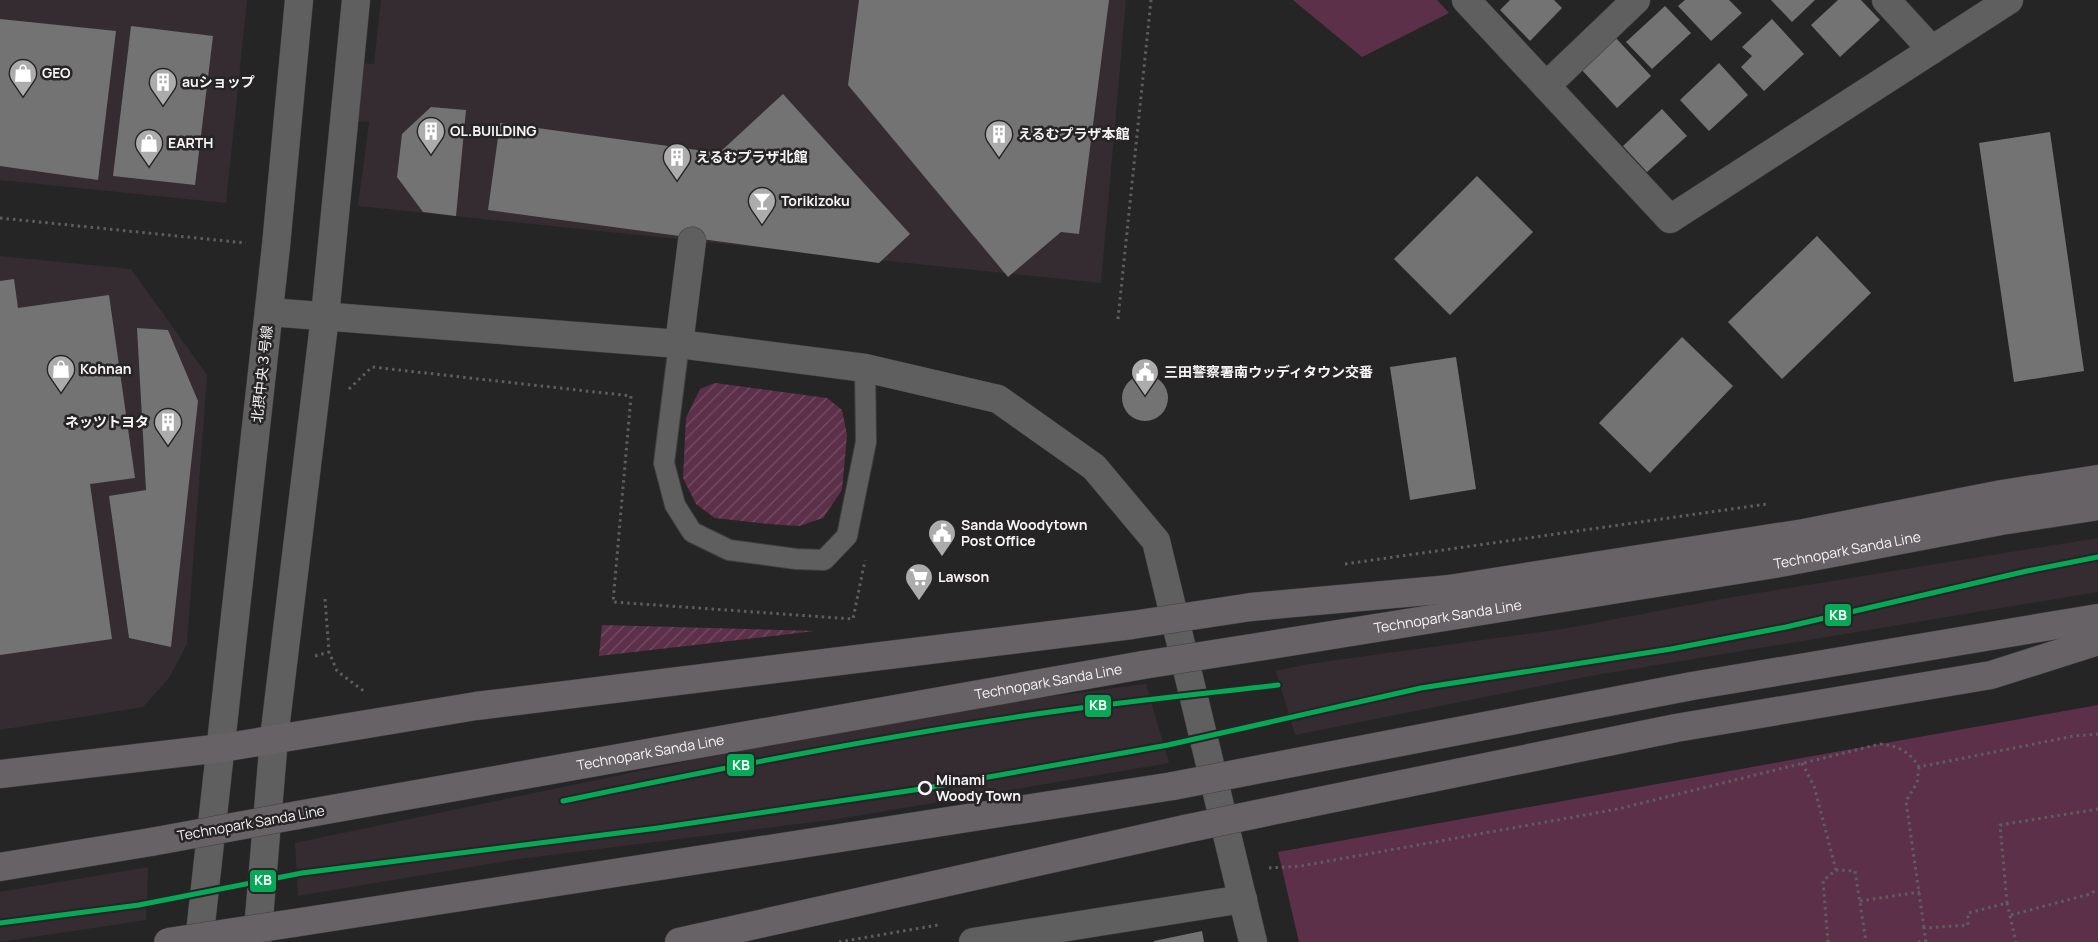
<svg xmlns="http://www.w3.org/2000/svg" width="2098" height="942" viewBox="0 0 2098 942" font-family="Manrope,'Noto Sans JP',sans-serif">
<style>
.built{fill:#342c30}
.green{fill:#5d304a}
.garden{fill:url(#garden-furrows)}
.building{fill:#747374}
.lines{fill:none;stroke-linecap:round;stroke-linejoin:round}
.service-casing{stroke:#414041;stroke-width:22}
.minor-casing{stroke:#414041;stroke-width:29}
.tertiary-casing{stroke:#414041;stroke-width:29}
.secondary-casing{stroke:#414041;stroke-width:29}
.path{stroke:#5f5e5f;stroke-width:3;stroke-dasharray:2.5 4;stroke-linecap:butt}
.service{stroke:#605f60;stroke-width:20}
.minor{stroke:#605f60;stroke-width:28}
.tertiary{stroke:#605f60;stroke-width:28}
.secondary{stroke:#676266;stroke-width:28}
.secondary-bridge-casing{stroke:#414041;stroke-width:29;stroke-linecap:butt}
.secondary-bridge{stroke:#676266;stroke-width:28}
.rail-1-casing{stroke:#272426;stroke-width:9}
.rail-1{stroke:#06aa56;stroke-width:5}
.stop-dot{fill:#272426;stroke:#f6f4f5;stroke-width:2.5}
.labels{text-anchor:middle;stroke-width:5;stroke-linejoin:round;paint-order:stroke}
.poi-label{font-size:14px;font-weight:bold;fill:#f6f4f5;stroke:#272426;text-anchor:start}
.street-label{font-size:14px;fill:#f6f4f5;stroke:#272426}
.stop-label{font-size:14px;font-weight:bold;fill:#f6f4f5;stroke:#272426;text-anchor:start}
.line-badge{stroke:#272426;stroke-width:2}
.badge-label{font-size:14px;text-anchor:middle;font-weight:bold;fill:#fff}
</style>
<defs>
<pattern id="garden-furrows" width="10" height="10" patternUnits="userSpaceOnUse" patternTransform="scale(1.25)"><rect width="10" height="10" fill="#5d304a"/><path d="M-1 1l2-2M0 10L10 0M9 11l2-2" fill="none" stroke="#754f65"/></pattern>
</defs>
<rect width="100%" height="100%" fill="#262526"/>
<g class="built">
<path d="M0 0H247L226 203 0 180Z"/>
<path d="M381 0H1126L1101 283 358 206 369 122 344 121 350 62 374 64Z"/>
<path d="M0 256 131 269 207 375 187 644 169 678 143 707 0 730Z"/>
<path d="M2098 538V592L1590 676 1295 735 1276 671 1308 664 1563 629 1721 599Z"/>
<path d="M1146 684 1169 763 838 819 519 859 298 896 295 843 908 715Z"/>
<path d="M148 867 146 920 0 942V892Z"/>
</g>
<g class="green">
<path d="M1293 0H1437L1449 13 1362 57Z"/>
<path d="M2098 705V942H1299L1278 852Z"/>
</g>
<g class="garden">
<path d="M715 383 827 398 842 410 847 435 842 490 823 518 799 526 769 524 715 518 696 504 683 478 686 418 700 389Z"/>
<path d="M602 625 815 631 599 656Z"/>
</g>
<g class="building">
<path d="M859 0H1109L1079 234 1061 232 1008 277 848 85Z"/>
<path d="M1510 0H1554L1562 8 1530 41 1500 10Z"/>
<path d="M1685 0H1729L1742 13 1711 41 1678 6Z"/>
<path d="M1771 0H1815L1792 22Z"/>
<path d="M1838 0H1861L1880 20 1840 57 1811 25Z"/>
<path d="M1665 6 1691 33 1652 69 1626 42Z"/>
<path d="M0 19 116 31 98 180 0 166Z"/>
<path d="M1772 19 1804 54 1764 91 1741 67 1752 56 1742 47Z"/>
<path d="M131 26 213 36 195 185 113 176Z"/>
<path d="M1615 37 1651 76 1617 108 1581 69Z"/>
<path d="M1719 63 1748 95 1709 131 1680 100Z"/>
<path d="M783 94 910 234 879 263 488 210 500 123 719 153Z"/>
<path d="M431 107 466 110 456 216 423 212 397 177 402 134Z"/>
<path d="M1662 109 1687 136 1647 172 1623 146Z"/>
<path d="M2050 132 2084 371 2014 382 1979 143Z"/>
<path d="M1477 176 1533 232 1450 315 1394 259Z"/>
<path d="M1817 236 1871 293 1782 379 1728 322Z"/>
<path d="M14 279 18 308 109 295 135 478 90 484 112 639 0 655V281Z"/>
<path d="M137 328 168 330 198 401 171 647 129 638 109 496 146 490Z"/>
<path d="M1682 337 1733 386 1650 473 1599 423Z"/>
<path d="M1456 357 1476 489 1410 500 1390 367Z"/>
<circle cx="1145" cy="398" r="23"/>
<path d="M1202 931 1204 942H1154V941Z"/>
</g>
<g class="lines">
<g class="service-casing">
<path id="service" d="M679 344 664 463 675 505 692 532 729 550 796 559 824 560 847 536 866 442 865 368"/>
</g>
<g class="minor-casing">
<g id="minor">
<path d="M1466 0 1670 219 2009 0"/>
<path d="M1886 0 1932 50"/>
<path d="M1546 86 1636 0"/>
<path d="M679 344 692 241"/>
<path d="M973 942 1243 899"/>
</g>
</g>
<g class="tertiary-casing">
<g id="tertiary">
<path d="M269 312 679 344 865 368 998 399 1094 467 1156 541 1253 942"/>
<path d="M199 942 276 246 299 0"/>
<path d="M257 942 274 738 325 316 356 0"/>
</g>
</g>
<g class="secondary-casing">
<g id="secondary">
<path d="M1443 590 1804 533 2002 494 2098 479"/>
<path d="M1251 607 1461 588"/>
<path id="s1" d="M1264 646 1780 563 2001 521 2098 506"/>
<path d="M1297 762 1692 686 2098 618"/>
<path d="M0 774 222 748 476 706 1132 625"/>
<path d="M1305 804 1676 728 1991 675 2098 641"/>
<path id="s2" d="M298 815 1143 665"/>
<path d="M0 867 151 842"/>
<path d="M294 923 1173 786"/>
<path d="M679 942 1185 829"/>
</g>
</g>
<g class="path">
<path d="M0 218 246 243"/>
<path d="M1118 319 1151 0"/>
<path d="M349 389 372 367 631 396 613 602 853 619 865 560"/>
<path d="M1345 564 1767 504"/>
<path d="M325 599 329 652 337 671 365 692"/>
<path d="M315 656 329 652"/>
<path d="M1802 763 1814 786 1836 870"/>
<path d="M1919 767 1917 783 1906 801 1924 928"/>
<path d="M1269 868 1301 866 1618 809 1880 744C1898 746 1909 751 1919 767L2074 736 2098 734"/>
<path d="M1860 901 1920 892"/>
<path d="M2007 903 2000 825 2098 809"/>
<path d="M2011 915 2090 894 2098 889"/>
<path d="M839 942 938 925"/>
<path d="M1828 942 1823 881 1836 870 1855 871 1866 942"/>
<path d="M1918 942 1926 941"/>
<path d="M1926 942 1924 928 1968 925V913L2007 903 2016 942"/>
</g>
<use href="#service" class="service"/>
<use href="#minor" class="minor"/>
<use href="#tertiary" class="tertiary"/>
<use href="#secondary" class="secondary"/>
<g class="secondary-bridge-casing">
<g id="secondary-bridge">
<path d="M1132 625 1251 607"/>
<path d="M1143 665 1264 646"/>
<path d="M1173 786 1297 762"/>
<path d="M1185 829 1305 804"/>
<path d="M151 842 298 815"/>
<path d="M168 942 294 923"/>
</g>
</g>
<use href="#secondary-bridge" class="secondary-bridge"/>
<g class="rail-1-casing">
<g id="rail-1">
<path d="M563 801C716 769 869 739 1023 716 1108 703 1193 695 1278 685"/>
<path d="M0 923 139 905 302 873 658 828 921 789 1168 745 1421 688 1671 649 1786 627 2027 571 2098 557"/>
</g>
</g>
<use href="#rail-1" class="rail-1"/>
</g>
<defs>
<g id="shop-pin" transform="scale(1.4375)"><path d="M0 17L-7.5 6A9.5 9.5 0 1 1 7.5 6Z" fill="#adacad" stroke="#272426"/><path d="M-5-2.5h2.3a2.7 3.5 0 0 1 5.4 0H5L5.5 6h-11ZM-1.5-2.5h3a1.5 2.3 0 0 0-3 0Z" fill="#fff"/></g>
<g id="building-pin" transform="scale(1.4375)"><path d="M0 17L-7.5 6A9.5 9.5 0 1 1 7.5 6Z" fill="#adacad" stroke="#272426"/><path d="M-4-6H4V6H1V3H-1V6H-4ZM-2.5-4.3h1.7v1.8h-1.7ZM.8-4.3h1.7v1.8H.8ZM-2.5-1h1.7V.8h-1.7ZM.8-1h1.7V.8H.8Z" fill="#fff"/></g>
<g id="bar-pin" transform="scale(1.4375)"><path d="M0 17L-7.5 6A9.5 9.5 0 1 1 7.5 6Z" fill="#adacad" stroke="#272426"/><path d="M-6-5H6L.8 .8V4.5H3.5V6h-7V4.5H-.8V.8Z" fill="#fff"/></g>
<g id="civic-pin" transform="scale(1.4375)"><path d="M0 17L-7.5 6A9.5 9.5 0 1 1 7.5 6Z" fill="#adacad" stroke="#272426"/><path d="M-.6-6.5H3V-4.5H.6V-3L4-1V1h2V6H-6V1h2V-1L-.6-3ZM-1.2 2.5V6h2.4V2.5Z" fill="#fff"/></g>
<g id="supermarket-pin" transform="scale(1.4375)"><path d="M0 17L-7.5 6A9.5 9.5 0 1 1 7.5 6Z" fill="#adacad" stroke="#272426"/><path d="M-6-5.5h2.5l.6 2H6L4.5 2H-2.5L-4.4-4H-6ZM-1.5 3.2a1.3 1.3 0 1 0 .1 0ZM3 3.2a1.3 1.3 0 1 0 .1 0Z" fill="#fff"/></g>
</defs>
<g fill-rule="evenodd">
<use href="#shop-pin" x="23" y="73"/>
<use href="#building-pin" x="163" y="82"/>
<use href="#building-pin" x="431" y="131"/>
<use href="#building-pin" x="999" y="134"/>
<use href="#shop-pin" x="149" y="143"/>
<use href="#building-pin" x="677" y="157"/>
<use href="#bar-pin" x="762" y="201"/>
<use href="#shop-pin" x="61" y="369"/>
<use href="#civic-pin" x="1145" y="372"/>
<use href="#building-pin" x="168" y="422"/>
<use href="#civic-pin" x="942" y="533"/>
<use href="#supermarket-pin" x="919" y="577"/>
</g>
<circle class="stop-dot" cx="925" cy="788" r="6"/>
<g class="labels">
<g class="poi-label">
<text x="42" y="78">GEO</text>
<text x="182" y="87">auショップ</text>
<text x="450" y="136">OL.BUILDING</text>
<text x="1018" y="139">えるむプラザ本館</text>
<text x="168" y="148">EARTH</text>
<text x="696" y="162">えるむプラザ北館</text>
<text x="781" y="206">Torikizoku</text>
<text x="80" y="374">Kohnan</text>
<text x="1164" y="377">三田警察署南ウッディタウン交番</text>
<text x="149" y="427" text-anchor="end">ネッツトヨタ</text>
<text x="961" y="530">Sanda Woodytown<tspan x="961" dy="16">Post Office</tspan></text>
<text x="938" y="582">Lawson</text>
</g>
<g class="street-label">
<text transform="translate(262 374) rotate(-84)" y="5">北摂中央３号線</text>
<text dy="5" stroke="none"><textPath href="#s1" startOffset="591">Technopark Sanda Line</textPath></text>
<text dy="5" stroke="none"><textPath href="#s1" startOffset="186">Technopark Sanda Line</textPath></text>
<text dy="5" stroke="none"><textPath href="#s2" startOffset="762">Technopark Sanda Line</textPath></text>
<text dy="5" stroke="none"><textPath href="#s2" startOffset="358">Technopark Sanda Line</textPath></text>
<text transform="translate(251 823) rotate(-10)" y="5">Technopark Sanda Line</text>
</g>
<g class="stop-label">
<text x="936" y="785">Minami<tspan x="936" dy="16">Woody Town</tspan></text>
</g>
</g>
<g class="line-badge">
<rect x="1824" y="603" width="28" height="24" rx="5" fill="#06aa56"/>
<rect x="1084" y="694" width="28" height="24" rx="5" fill="#06aa56"/>
<rect x="726" y="753" width="29" height="24" rx="5" fill="#06aa56"/>
<rect x="249" y="869" width="28" height="24" rx="5" fill="#06aa56"/>
</g>
<g class="badge-label">
<text x="1838" y="620">KB</text>
<text x="1098" y="710">KB</text>
<text x="741" y="770">KB</text>
<text x="263" y="885">KB</text>
</g>
</svg>
